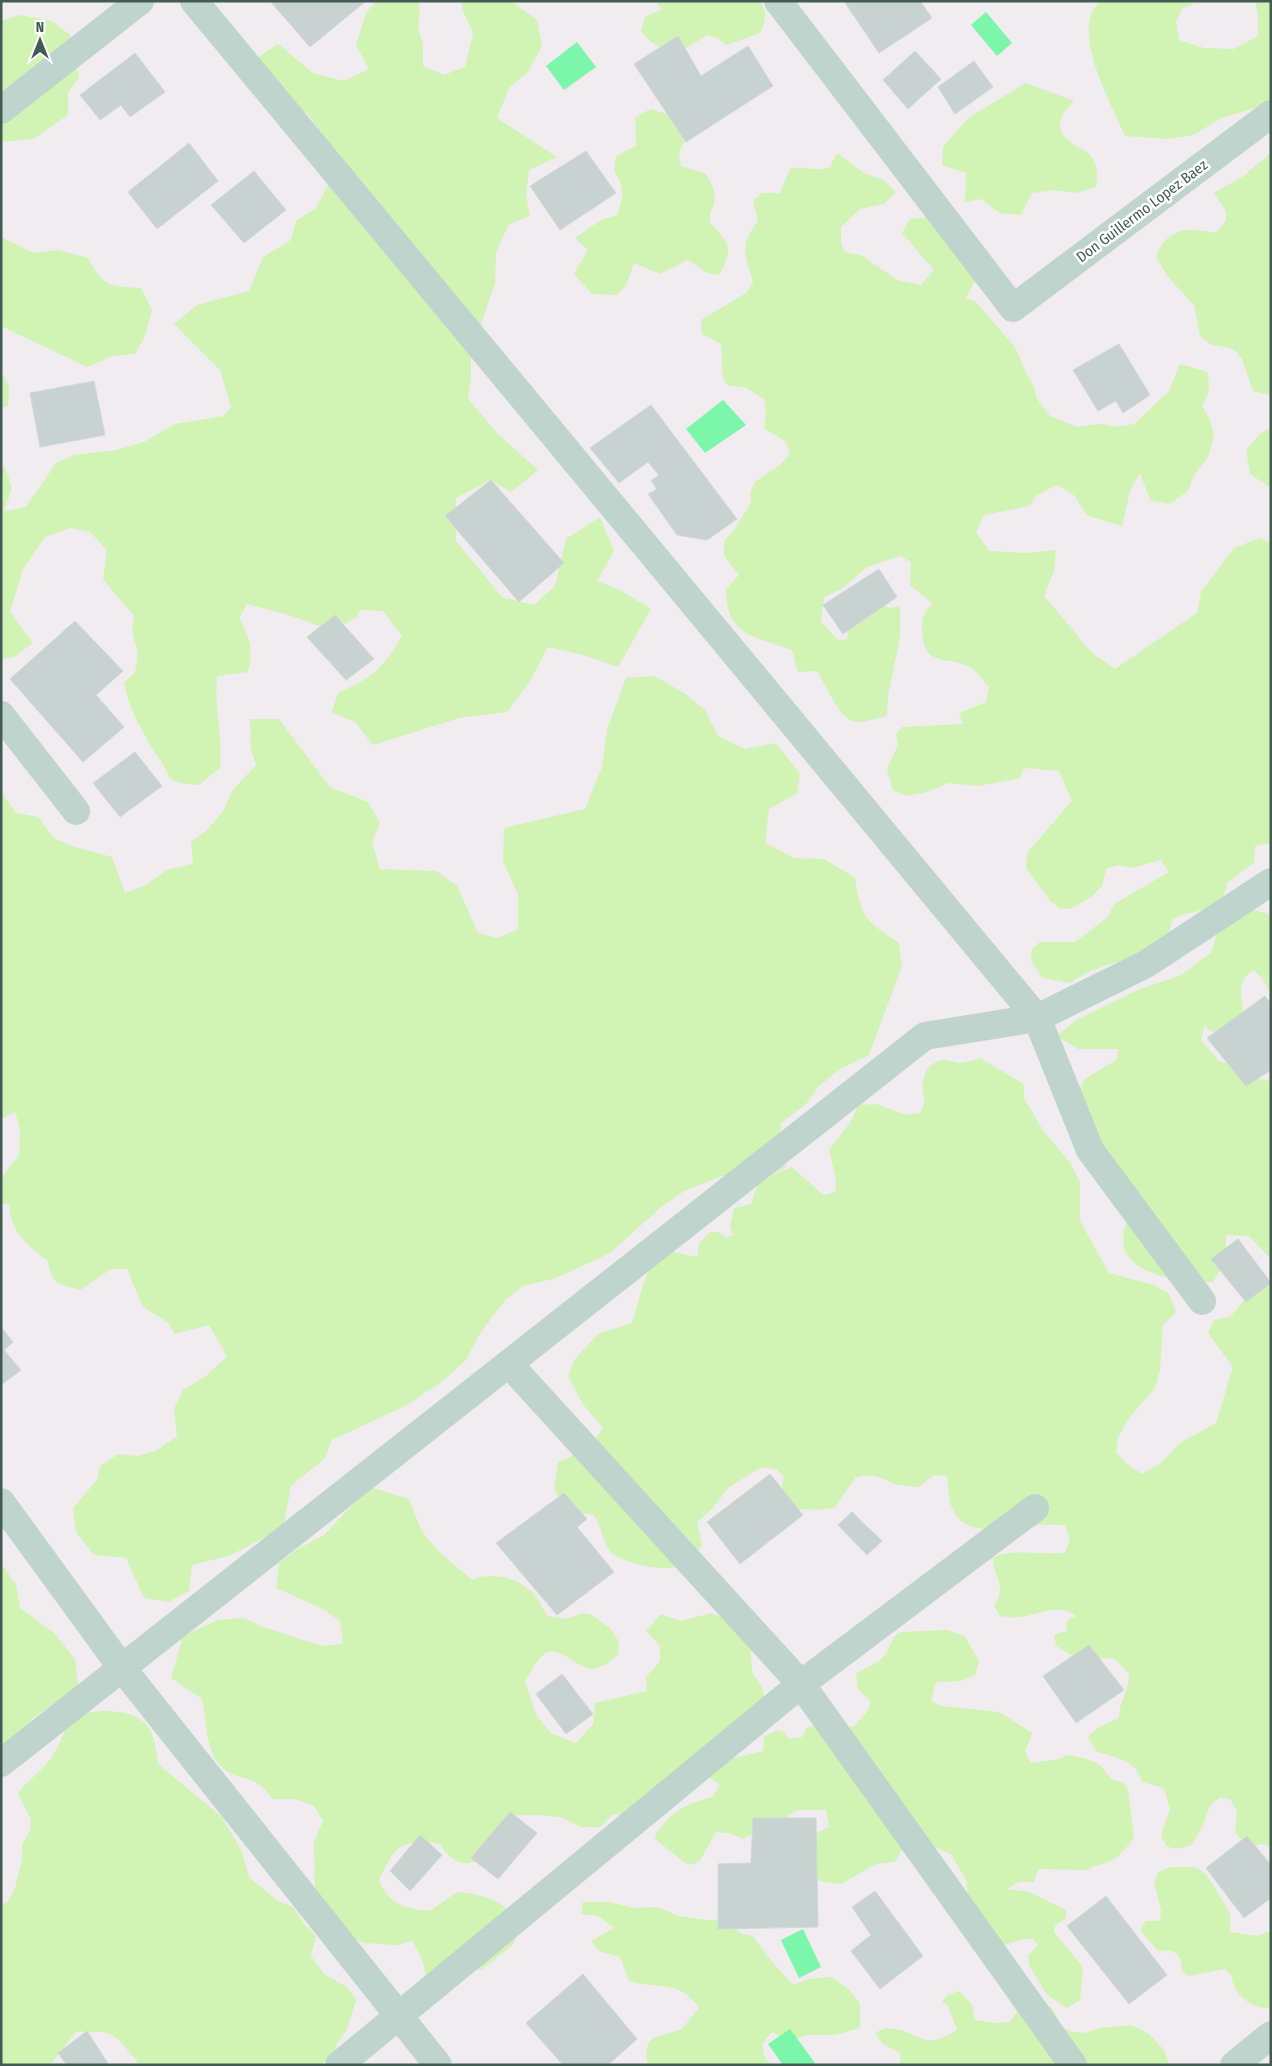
<svg xmlns="http://www.w3.org/2000/svg" width="1272" height="2066" viewBox="0 0 1272 2066" font-family="'Fira Sans Condensed',sans-serif">
<style>
.green{fill:#d1f3b4}
.water{fill:#7cf6aa}
.building{fill:#c8d2d1;stroke:#d0d9d8}
.lines{fill:none;stroke-linecap:round;stroke-linejoin:round}
.street{stroke:#bed4cc;stroke-width:28}
.labels{text-anchor:middle;stroke-width:5;stroke-linejoin:round;paint-order:stroke}
.street-label{font-size:15px;fill:#435c53;stroke:#fff}
</style>
<rect width="100%" height="100%" fill="#f0ecef"/>
<g class="green">
<path d="M376 1H418L420 6 418 28 423 45V66L444 75 465 67 473 33 463 11 461 1H511L537 20 542 46 528 72 509 88 497 118 557 157 529 170 526 195 530 216 509 224 496 252 495 283 471 353V376L468 399 498 434 538 470 511 492 491 480 456 498V541L502 597 534 605 555 586 566 539 600 517 614 551 597 581 620 590 651 609 618 667 583 655 548 647 530 681 507 712 459 718 373 745 355 722 332 712 338 693C372 678 383 668 402 636L383 611 360 610 357 617 333 631 289 615 247 604 239 618C250 639 254 649 248 672L217 676C214 706 223 737 220 768L199 785 180 783 169 778C165 765 159 759 152 748 139 726 129 708 124 683L135 672 138 653 132 631 134 616 103 579 107 550 90 532 70 528 45 537 23 569 10 612 33 643 14 657 1 659V467H5L12 488 4 511 26 507 56 463 74 455 116 450 144 442 175 424 223 416 231 407 220 370 174 324 197 305 249 291 263 257 291 240 296 221 316 208 332 178 322 134 307 113 247 89 257 58 278 44 313 73 344 81 369 69 356 45 366 13Z"/>
<path d="M656 1H760C767 11 766 23 760 33L726 45 717 38 707 35 677 54 652 43 641 31 645 17 662 9Z"/>
<path d="M1099 1H1192L1193 5 1183 8 1176 21 1179 40 1204 48 1234 49 1258 36V14L1255 1H1271V99L1258 107 1222 118 1193 135 1168 139 1125 136C1112 106 1080 48 1091 15 1093 10 1096 6 1099 1Z"/>
<path d="M19 15 52 21 70 35 79 78 68 92V115L33 139 1 142V21Z"/>
<path d="M1026 83 1074 101C1062 113 1052 127 1069 141 1075 146 1083 149 1089 154 1098 163 1098 176 1096 187L1076 193 1054 190 1032 193 1021 215 1000 213 981 199 965 202 966 173 942 165 943 147 968 118Z"/>
<path d="M651 109 682 119 688 135 679 152 681 166 706 174C711 183 717 193 714 204 711 212 709 214 710 223 730 244 734 248 719 275L707 273 688 260 660 274 634 263 626 285 617 295 592 294 574 274 588 250 575 238 601 220 617 215C624 197 625 187 614 171L616 156 636 146 635 117Z"/>
<path d="M837 153 864 173 883 180 896 192 884 204 860 209 841 227V241L844 252 861 255 897 280 921 285 934 270 902 233 910 219 932 217 979 273 966 298 976 302 1015 347 1026 373 1033 384 1037 399 1050 416 1077 427 1101 424 1116 427 1134 424 1169 391 1180 364 1208 372 1209 392 1202 406 1210 420 1214 436 1208 457 1194 475 1188 491 1170 504 1150 500 1140 473 1130 491 1122 526 1086 515 1075 496 1057 485 1037 495 1029 506 984 515 976 532 989 551 1026 553 1056 550 1054 571 1044 596 1092 653 1115 669 1197 613 1201 592 1234 548 1260 538 1271 543V843L1255 846 1254 863 1227 883 1223 899 1203 910 1181 915 1172 920 1168 939 1162 947 1090 971 1070 983 1043 978 1031 961 1032 949 1040 942H1075L1108 917 1114 904 1169 872 1161 860 1132 868 1118 865 1106 869 1102 886 1091 897 1070 909H1061L1050 901 1026 868 1027 853 1072 801 1059 771 1024 768 1020 778 978 786 949 783 927 792 906 796 893 790 887 769 898 745 896 734 902 727 963 724 959 713 986 702 989 687C983 681 977 671 970 667 947 655 922 669 922 627 922 617 925 610 933 604L910 585 911 562 900 556 867 567 843 588 824 597 821 622 838 640 848 639 846 623 877 602 889 608 900 606V637L888 696 887 716C878 718 868 721 859 722 840 723 826 684 817 671L798 672 792 650C755 636 726 637 726 589L739 575 724 556V541L734 530 751 503 750 492 756 481 779 466 790 454 786 442 764 428 766 411 764 399 745 387 729 386 723 379 721 344 702 334 701 320 746 293 753 283C746 255 738 247 758 221L753 201 762 193H780L790 169C804 164 815 173 830 167Z"/>
<path d="M1271 153V395L1253 391 1242 359 1234 349 1210 344 1200 336 1194 305 1168 277 1156 257C1166 228 1189 227 1215 233L1226 221V211L1214 193 1242 177Z"/>
<path d="M1 237 33 253 58 250 88 258C104 288 109 286 141 288L152 310 145 336 135 354 113 356 87 367 1 326Z"/>
<path d="M1 371 9 386 8 406 1 407Z"/>
<path d="M1271 428V488L1250 474 1246 450 1261 433Z"/>
<path d="M654 676 684 693 705 710 718 736 745 749 776 743 800 774 797 793 769 809 765 843 794 858 824 859 855 878C861 919 866 921 899 943L902 966 869 1055 842 1068 819 1086 807 1103 780 1124 786 1167 771 1176 792 1167 823 1195 835 1192 836 1179 829 1150 852 1120 858 1105 876 1104 906 1115 920 1113 925 1102C920 1086 922 1065 942 1060 948 1059 955 1064 961 1063 968 1062 974 1060 981 1058 995 1069 1010 1074 1024 1085V1098L1044 1132 1071 1164 1080 1183V1221L1109 1273 1154 1285 1169 1294 1176 1312 1163 1325 1160 1370 1155 1388 1129 1418 1118 1437 1116 1452 1126 1463 1142 1474 1161 1463 1180 1443 1216 1423 1233 1367 1208 1333 1214 1320 1230 1317 1254 1289 1271 1284V1848L1265 1844 1247 1846 1235 1832 1237 1811 1230 1799 1219 1798C1206 1807 1209 1812 1203 1825 1200 1832 1195 1839 1190 1846L1175 1849 1166 1846 1161 1835 1170 1809 1164 1788 1142 1782C1136 1759 1115 1758 1096 1751L1088 1737 1099 1727 1119 1718C1118 1703 1130 1690 1129 1674L1114 1658 1080 1660 1056 1646 1054 1635 1067 1631V1621L1076 1616C1058 1602 1040 1615 1020 1617 1013 1618 1006 1617 1000 1616L994 1606C1008 1584 993 1577 993 1558 1008 1548 1045 1555 1065 1553L1070 1539 1065 1525C1054 1525 1042 1524 1031 1526 1008 1528 965 1538 953 1510 948 1500 949 1486 947 1476L934 1475 919 1487C911 1486 901 1486 895 1484 879 1477 873 1473 856 1477L834 1508C816 1510 792 1513 779 1500L784 1477 777 1470 762 1467 729 1487 711 1510 697 1522 702 1545C683 1571 670 1571 641 1565 631 1562 620 1560 612 1553 604 1546 601 1525 594 1515 571 1512 567 1509 554 1489L558 1462C577 1455 593 1446 603 1428L582 1403 568 1376 575 1359 598 1334 632 1323C638 1307 642 1282 650 1269 655 1263 661 1257 667 1251L697 1257 699 1244 710 1232H718L727 1238 733 1235 730 1226 734 1208 751 1204 759 1180 768 1176H722L684 1191 660 1208 610 1253 556 1278 523 1286 506 1299 492 1317 478 1337 466 1360 444 1380 405 1406 332 1440 325 1458 291 1486 283 1528 231 1555 192 1565 189 1591 168 1602 144 1598 126 1558 94 1555 76 1532 73 1508 97 1480 100 1466 118 1454 137 1456 156 1451 177 1436 174 1409 183 1390 206 1376 227 1356 209 1325 174 1334 169 1323 143 1307 127 1269H111L80 1290C60 1284 51 1285 48 1261 26 1244 11 1233 9 1204L1 1203V1178L19 1155 20 1129 15 1112 1 1119V791L16 813 38 817 54 838 71 846 112 857 125 893 144 886 167 870 193 864 191 842 206 831 224 810 232 791 256 765 251 749 250 719H279L330 787 368 802 380 823 372 842 380 869 436 871 457 886 478 933 498 938 518 929V894L503 861 504 828 585 809 602 767 607 729 626 678Z"/>
<path d="M1254 910 1268 914 1271 918V995L1263 979 1254 970C1233 982 1243 1000 1245 1020L1220 1036 1204 1026 1201 1040 1219 1061 1233 1065 1250 1077 1271 1081V1259L1249 1236 1226 1235 1225 1261 1213 1282C1188 1284 1133 1277 1124 1248 1121 1239 1125 1226 1128 1217L1106 1181 1079 1090 1085 1079 1116 1060 1119 1049H1078L1057 1036 1076 1020 1140 989 1179 976 1212 952 1217 933 1241 912Z"/>
<path d="M370 1487 409 1499 421 1530 437 1550 472 1580C478 1577 484 1576 491 1576 519 1576 536 1591 547 1616L567 1619 583 1613 592 1615 610 1628 619 1642 618 1656C611 1660 605 1666 597 1668 577 1674 559 1637 540 1658 534 1664 530 1674 525 1681L536 1715 552 1734 576 1743 593 1724 595 1703 647 1691 646 1677 660 1661V1646L646 1631 661 1614 681 1621 711 1613 737 1624 750 1639 752 1672 762 1687 766 1702 626 1816 613 1814 600 1827H581L563 1818 543 1815H517L514 1833C488 1855 464 1883 439 1843 400 1840 394 1846 379 1881 390 1906 405 1908 430 1911L457 1892C487 1895 499 1900 520 1921L513 1945 482 1969 427 1979 422 1960 413 1941 398 1945 363 1943 340 1930 315 1892 314 1842 323 1821 314 1806 296 1799H273C269 1795 265 1789 260 1785 252 1778 237 1778 228 1772 204 1757 208 1723 202 1699L171 1678 183 1636 218 1620 244 1618 263 1627 322 1646 343 1644 340 1621 325 1610 276 1588 279 1563 296 1550 324 1535Z"/>
<path d="M1 1563 16 1585 20 1608 53 1632 75 1659 78 1686 33 1718 14 1743 1 1751Z"/>
<path d="M948 1630 965 1637 979 1661 975 1675 961 1681 936 1682 931 1701 941 1706 999 1712 1032 1733 1025 1752 1031 1763 1059 1759 1068 1755 1087 1759 1100 1765 1111 1779 1123 1783 1128 1789 1134 1838C1126 1848 1118 1859 1106 1863 1099 1866 1093 1864 1088 1870L1038 1869 1034 1882H1019L1007 1889 1029 1892 1066 1910V1918L1055 1926 1054 1932 1083 1967 1080 2000 1067 2008 1047 1995 1029 1965 1028 1956 1038 1945 1033 1939H1023L1004 1945 967 1897V1882L951 1854 934 1847 913 1844 902 1849 895 1862 876 1864 841 1884 824 1882 810 1877 808 1837 829 1827 826 1810H798L775 1824 742 1839 732 1834 716 1832 699 1862 688 1865 654 1838C668 1813 685 1804 712 1797L720 1785 710 1778 709 1773 727 1754 735 1758 763 1751 764 1737 778 1730 784 1732 789 1739 802 1737 807 1728C822 1721 839 1729 855 1726L870 1708V1701L858 1689 856 1673 878 1662 886 1654 894 1637 901 1632Z"/>
<path d="M99 1711C142 1711 154 1721 158 1764L222 1817 242 1852 249 1877 276 1900 293 1907 304 1924 316 1936 311 1956 324 1974 347 1987 356 2000 347 2029 337 2044 335 2053 320 2065H137V2061C111 2031 116 2031 76 2032L50 2065H1V1904L7 1903 15 1888 22 1860V1844L30 1831 31 1820 18 1793C28 1780 41 1772 51 1758 60 1744 65 1729 74 1715Z"/>
<path d="M1170 1867H1195L1206 1874 1230 1913V1932L1257 1936 1271 1930V2007C1254 2012 1232 1993 1232 1976L1225 1969 1189 1976 1182 1971C1182 1954 1175 1949 1158 1951L1140 1930 1146 1921H1160L1161 1910 1154 1882 1158 1873Z"/>
<path d="M583 1902H609L634 1908 657 1907 678 1916 707 1920 729 1919 741 1934 753 1936 766 1955 793 1985 809 1979 831 1977 846 1987 860 2003V2028L835 2035H807L788 2042 772 2032 762 2044 764 2056 771 2065H648L646 2054 648 2044 653 2038 682 2029 699 2008C680 1979 659 1990 629 1981L620 1957 599 1951 591 1941 614 1928 598 1916 581 1914Z"/>
<path d="M959 1991 972 2005 975 2020 995 2023 1009 2022 1017 2012 1020 2003 1040 2000 1052 2008 1062 2027 1072 2032 1084 2033 1101 2028 1131 2025 1148 2033 1165 2051 1169 2065H896L900 2063 901 2054 883 2044 875 2033 885 2028 901 2030 928 2041 943 2038 957 2030 948 2006 942 2001 948 1995Z"/>
</g>
<g class="water">
<path d="M986 12 1012 43 997 56 971 25Z"/>
<path d="M577 42 596 67 564 90 546 66Z"/>
<path d="M723 400 746 425 705 453 686 429Z"/>
<path d="M803 1929 821 1967 799 1978 781 1940Z"/>
<path d="M790 2029 815 2063 812 2065H783L768 2044Z"/>
</g>
<g class="building">
<path d="M270 1H366L310 47Z"/>
<path d="M844 1H920L932 18 879 53Z"/>
<path d="M678 36 701 76 748 46 773 86 686 142 634 64Z"/>
<path d="M915 51 941 79 908 109 883 80Z"/>
<path d="M135 53 165 92 130 117 121 105 100 120 80 95Z"/>
<path d="M974 61 993 87 955 114 938 87Z"/>
<path d="M189 143 218 181 157 229 128 192Z"/>
<path d="M586 151 616 193 560 230 530 186Z"/>
<path d="M254 171 286 210 244 243 211 205Z"/>
<path d="M1119 344 1150 395 1123 413 1116 401 1098 411 1073 370Z"/>
<path d="M94 381 105 435 40 447 30 393Z"/>
<path d="M651 405 737 519 707 540 677 535 648 494 657 489 651 481 659 475 648 462 619 483 590 448Z"/>
<path d="M491 480 564 563 519 602 445 516Z"/>
<path d="M879 569 897 597 843 634 823 605Z"/>
<path d="M335 615 374 659 346 680 307 637Z"/>
<path d="M75 621 123 671 96 695 124 727 83 762 10 679Z"/>
<path d="M135 752 162 786 120 817 93 783Z"/>
<path d="M1265 996 1271 1004V1070L1246 1086 1207 1038Z"/>
<path d="M1238 1239 1271 1283 1246 1302 1211 1259Z"/>
<path d="M1 1327 13 1342 4 1350 21 1370 1 1385Z"/>
<path d="M770 1474 803 1515 740 1564 707 1522Z"/>
<path d="M564 1493 587 1519 577 1527 614 1572 557 1615 496 1543Z"/>
<path d="M852 1512 882 1541 867 1555 838 1525Z"/>
<path d="M1089 1645 1124 1690 1076 1723 1043 1676Z"/>
<path d="M562 1674 593 1714 566 1734 536 1694Z"/>
<path d="M510 1812 537 1833 498 1879 471 1858Z"/>
<path d="M753 1818H816L818 1927 718 1929V1864L751 1863Z"/>
<path d="M420 1835 442 1855 410 1891 390 1871Z"/>
<path d="M1247 1836 1271 1865V1898L1244 1918 1206 1868Z"/>
<path d="M875 1891 923 1956 880 1989 851 1951 871 1935 852 1907Z"/>
<path d="M1106 1896 1167 1975 1129 2004 1067 1926Z"/>
<path d="M583 1974 637 2039 608 2065H563L526 2023Z"/>
<path d="M87 2031 109 2065H67L58 2053Z"/>
</g>
<g class="lines">
<g class="street">
<path d="M194 1 1037 1018 1090 1150 1202 1301"/>
<path d="M778 1 1013 308 1271 114"/>
<path d="M1 110 140 1"/>
<path d="M1 715 76 811"/>
<path d="M509 1364 801 1684 1073 2065"/>
<path d="M1 1502 122 1668 438 2065"/>
<path d="M1 1763 925 1036 1037 1018 1146 964 1271 882"/>
<path d="M339 2065 801 1684 1035 1508"/>
<path d="M1234 2065 1271 2035"/>
</g>
</g>
<g class="labels">
<g class="street-label">
<text transform="translate(1142 211) rotate(-37)" y="5">Don Guillermo Lopez Baez</text>
</g>
</g>
<rect width="1272" height="2066" fill="none" stroke="#435c53" stroke-width="5"/>
<g transform="translate(40 40)" stroke="#ffffff" stroke-width="4" paint-order="stroke">
<path d="M0-4L9 19L0 12L-9 19Z" fill="#435c53"/>
<text y="-8" font-size="14" font-weight="bold" text-anchor="middle" fill="#435c53">N</text>
</g>
</svg>
